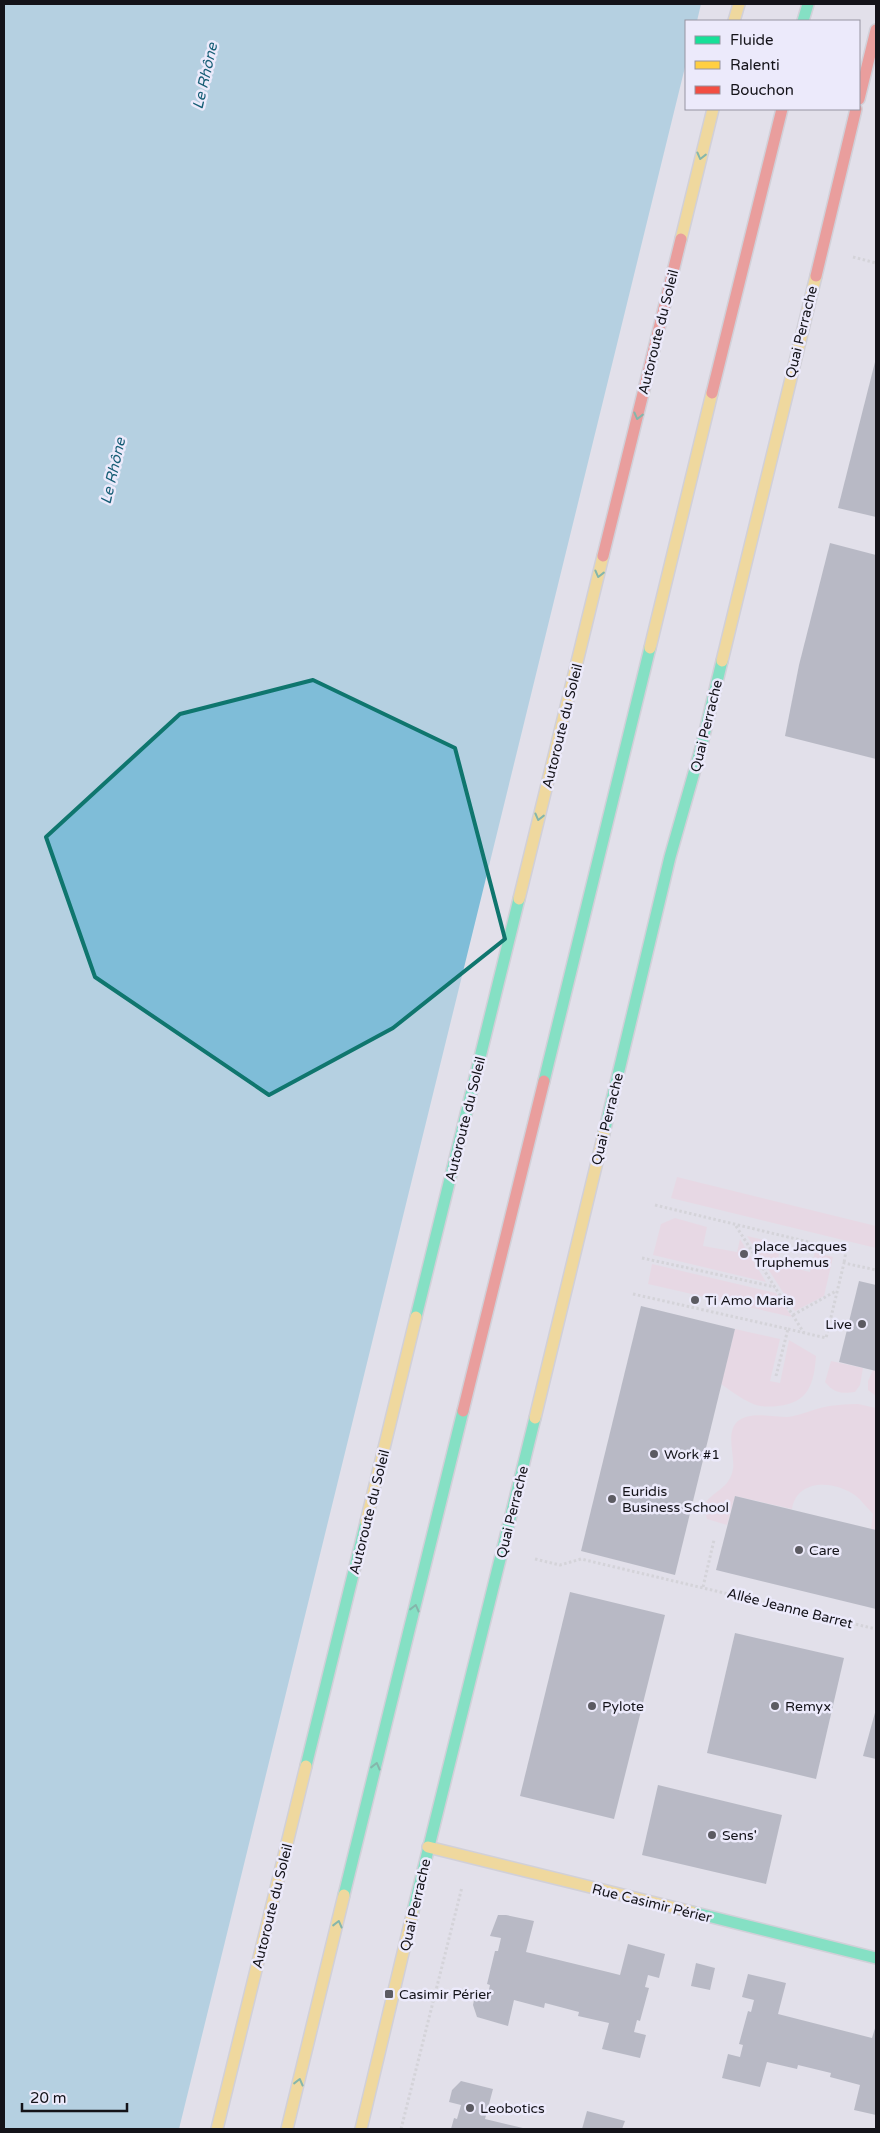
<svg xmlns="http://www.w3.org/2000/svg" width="880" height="2133" viewBox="0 0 880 2133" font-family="'Varela Round',sans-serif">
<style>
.green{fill:#edcfde}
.water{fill:#7fbdd8}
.building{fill:#868b9a}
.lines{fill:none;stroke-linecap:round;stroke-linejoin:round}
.fast-casing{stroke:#bdbcc4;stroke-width:14}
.slow-casing{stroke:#bdbcc4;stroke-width:14}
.jam-casing{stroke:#bdbcc4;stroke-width:14}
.path{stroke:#c4c4c6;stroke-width:3;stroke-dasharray:2.5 2.5;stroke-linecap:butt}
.fast{stroke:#16e098;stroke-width:11}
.slow{stroke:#ffcf43;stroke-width:11}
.jam{stroke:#f24e42;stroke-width:11}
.oneway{stroke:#15845f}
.marked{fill:none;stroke:#0f766e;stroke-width:4;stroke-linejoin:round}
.poi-dot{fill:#5c5b62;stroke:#eceafb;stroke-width:2}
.labels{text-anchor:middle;stroke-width:5;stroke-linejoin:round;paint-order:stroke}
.street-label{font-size:14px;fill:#141319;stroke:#eceafb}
.poi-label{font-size:14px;fill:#141319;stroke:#eceafb;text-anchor:start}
.water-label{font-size:15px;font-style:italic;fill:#175e76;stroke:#eceafb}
</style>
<rect width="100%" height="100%" fill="#e2e0ea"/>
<g class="green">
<path d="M677 1177 876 1226V1248L671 1198Z"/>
<path d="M675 1218 707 1227 703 1246 737 1252 740 1239 766 1282 653 1255 661 1224Z"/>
<path d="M747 1236 781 1244 777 1264 810 1272 815 1252 833 1257 824 1296 795 1311Z"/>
<path d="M652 1264 776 1293 792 1317 648 1284Z"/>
<path d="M735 1329 780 1339 770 1381 780 1383 789 1340 816 1356C814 1383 809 1403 778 1406 770 1407 758 1407 751 1403 740 1398 731 1391 721 1384Z"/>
<path d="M831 1361 863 1368 860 1385 855 1392C841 1394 834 1393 825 1382Z"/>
<path d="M873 1370 876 1371V1396L868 1390V1381Z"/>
<path d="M858 1404 876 1408V1530L871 1529 873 1514C867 1508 862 1501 856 1496 835 1480 797 1478 792 1509L735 1496 727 1525 707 1519 703 1506C713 1490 729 1490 733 1469 735 1455 725 1432 738 1421 750 1411 773 1417 787 1417 798 1416 809 1411 820 1408 832 1405 845 1404 858 1404Z"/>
</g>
<path class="water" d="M4 4H701L697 21H686V63L179 2129H4Z"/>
<g class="building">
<path d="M876 358V517L838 508Z"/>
<path d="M830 543 876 555V759L785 736 799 665Z"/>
<path d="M859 1281 876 1285V1371L839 1362Z"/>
<path d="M641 1306 735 1329 675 1575 581 1551Z"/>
<path d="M735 1496 876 1530V1609L716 1570Z"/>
<path d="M570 1592 665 1615 614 1819 520 1796Z"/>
<path d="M735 1633 844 1658 816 1779 707 1753Z"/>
<path d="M876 1709V1759L863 1756Z"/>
<path d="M658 1785 782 1815 766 1884 642 1855Z"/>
<path d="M498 1915H506L534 1921 526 1952 608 1972 620 1975 628 1944 665 1954 659 1978 648 1975 645 1987 649 1988 640 2021 637 2020 634 2032 646 2035 640 2058 602 2049 609 2023 578 2016 579 2012 545 2003 544 2008 514 2000 508 2026 477 2017 473 2005 475 1995 487 1998 490 1985 487 1984 495 1951H498L501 1938 490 1936Z"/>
<path d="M696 1963 715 1968 710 1990 691 1986Z"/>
<path d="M748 1974 786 1983 778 2014 872 2038 876 2025V2115L854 2110 860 2085 830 2077 831 2073 798 2065 797 2069 767 2062 760 2087 722 2078 728 2054 740 2057 743 2045 739 2044 748 2011 751 2012 754 2000 742 1997Z"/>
<path d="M461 2081 493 2089 485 2119 527 2129H451L454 2118 457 2119 461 2105 449 2102 452 2090Z"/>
<path d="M587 2111 625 2121 622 2129H582Z"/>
</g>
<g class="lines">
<g class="fast-casing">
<g id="fast">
<path d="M803 21 808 4"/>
<path d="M544 1081 650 648"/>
<path d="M604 1133 670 857 701 748 722 661"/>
<path d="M416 1317 519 899"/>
<path d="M306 1766 366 1522"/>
<path d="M344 1895 463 1411"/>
<path d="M413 1911 535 1418"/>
<path d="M692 1912 876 1958"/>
</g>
</g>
<g class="slow-casing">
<g id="slow">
<path d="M734 21 739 4"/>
<path d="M681 239 713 109"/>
<path d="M650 648 712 393"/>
<path d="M722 661 816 276"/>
<path d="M519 899 603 556"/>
<path d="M535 1418 604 1133"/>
<path d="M366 1522 416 1317"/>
<path d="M428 1847 692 1912"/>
<path d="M217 2129 306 1766"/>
<path d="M287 2129 344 1895"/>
<path d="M361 2129 413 1911"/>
</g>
</g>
<g class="jam-casing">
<g id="jam">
<path d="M859 99 876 30"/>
<path d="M816 276 856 109"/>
<path d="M712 393 782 109"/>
<path d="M603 556 681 239"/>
<path d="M463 1411 544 1081"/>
</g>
</g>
<g class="path">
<path d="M853 257 876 263"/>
<path d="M655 1205 846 1251 844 1263"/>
<path d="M736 1226 804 1333"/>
<path d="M642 1258 775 1287"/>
<path d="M633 1294 788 1329 776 1376"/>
<path d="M793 1315 836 1291"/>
<path d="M788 1329 826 1338 844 1263 876 1270"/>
<path d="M535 1559 560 1565 581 1559 876 1629"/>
<path d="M703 1587 714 1540"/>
<path d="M401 2129 462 1887"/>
</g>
<use href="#fast" class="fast"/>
<use href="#slow" class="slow"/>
<use href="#jam" class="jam"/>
</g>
<defs><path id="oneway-chevron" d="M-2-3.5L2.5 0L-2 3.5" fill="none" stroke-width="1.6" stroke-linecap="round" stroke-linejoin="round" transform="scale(1.25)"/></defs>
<g class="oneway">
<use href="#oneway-chevron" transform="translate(701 156) rotate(104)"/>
<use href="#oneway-chevron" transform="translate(638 416) rotate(104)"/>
<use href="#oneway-chevron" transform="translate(599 574) rotate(104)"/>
<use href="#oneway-chevron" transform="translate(539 817) rotate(104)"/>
<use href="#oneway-chevron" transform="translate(415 1608) rotate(-76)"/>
<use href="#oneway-chevron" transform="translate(376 1766) rotate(-76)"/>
<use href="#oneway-chevron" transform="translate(338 1924) rotate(-76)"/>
<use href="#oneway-chevron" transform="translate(299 2082) rotate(-76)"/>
</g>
<path d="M0 0H880V2133H0ZM313 680 455 748 505 939 393 1028 269 1095 95 977 46 837 180 714Z" fill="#e2e0ea" fill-opacity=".55" fill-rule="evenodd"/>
<path class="marked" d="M313 680 455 748 505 939 393 1028 269 1095 95 977 46 837 180 714Z"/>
<g class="poi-dot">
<circle cx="744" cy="1254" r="5"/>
<circle cx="695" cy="1300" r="5"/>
<circle cx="862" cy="1324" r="5"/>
<circle cx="654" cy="1454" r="5"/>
<circle cx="612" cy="1499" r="5"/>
<circle cx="799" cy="1550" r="5"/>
<circle cx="592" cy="1706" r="5"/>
<circle cx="775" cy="1706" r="5"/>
<circle cx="712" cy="1835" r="5"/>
<rect x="384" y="1989" width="10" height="10" rx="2.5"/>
<circle cx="470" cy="2108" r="5"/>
</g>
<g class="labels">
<g class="street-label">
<text transform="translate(658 332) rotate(-76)" y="5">Autoroute du Soleil</text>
<text transform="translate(801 332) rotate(-76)" y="5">Quai Perrache</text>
<text transform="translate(562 726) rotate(-76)" y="5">Autoroute du Soleil</text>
<text transform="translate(706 726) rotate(-76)" y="5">Quai Perrache</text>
<text transform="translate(465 1119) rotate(-76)" y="5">Autoroute du Soleil</text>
<text transform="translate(607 1119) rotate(-76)" y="5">Quai Perrache</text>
<text transform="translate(369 1512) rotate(-76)" y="5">Autoroute du Soleil</text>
<text transform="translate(512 1512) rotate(-76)" y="5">Quai Perrache</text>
<text transform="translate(790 1608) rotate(14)" y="5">Allée Jeanne Barret</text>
<text transform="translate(652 1903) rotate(14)" y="5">Rue Casimir Périer</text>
<text transform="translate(415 1905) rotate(-77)" y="5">Quai Perrache</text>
<text transform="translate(272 1906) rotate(-76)" y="5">Autoroute du Soleil</text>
</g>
<g class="poi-label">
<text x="754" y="1251">place Jacques<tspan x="754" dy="16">Truphemus</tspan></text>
<text x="705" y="1305">Ti Amo Maria</text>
<text x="852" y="1329" text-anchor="end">Live</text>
<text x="664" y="1459">Work #1</text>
<text x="622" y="1496">Euridis<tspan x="622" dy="16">Business School</tspan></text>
<text x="809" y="1555">Care</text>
<text x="602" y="1711">Pylote</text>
<text x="785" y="1711">Remyx</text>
<text x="722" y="1840">Sens'</text>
<text x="399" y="1999">Casimir Périer</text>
<text x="480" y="2113">Leobotics</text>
</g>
<g class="water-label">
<text transform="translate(205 76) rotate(-77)" y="5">Le Rhône</text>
<text transform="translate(113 471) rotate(-77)" y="5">Le Rhône</text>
</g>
</g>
<rect width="880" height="2133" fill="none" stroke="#141319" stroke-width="10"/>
<rect x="685" y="20" width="175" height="90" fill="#eceafb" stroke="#9694a1"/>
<rect x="695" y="36" width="25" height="8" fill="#16e098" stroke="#9694a1"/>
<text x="730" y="45" font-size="15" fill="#141319">Fluide</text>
<rect x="695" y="61" width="25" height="8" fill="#ffcf43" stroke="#9694a1"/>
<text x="730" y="70" font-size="15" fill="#141319">Ralenti</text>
<rect x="695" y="86" width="25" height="8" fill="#f24e42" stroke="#9694a1"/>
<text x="730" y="95" font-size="15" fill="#141319">Bouchon</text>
<path d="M22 2103v8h105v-8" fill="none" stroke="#141319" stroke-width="2.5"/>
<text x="30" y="2103" font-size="15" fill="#141319" stroke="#eceafb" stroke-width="4" paint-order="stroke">20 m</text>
</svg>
